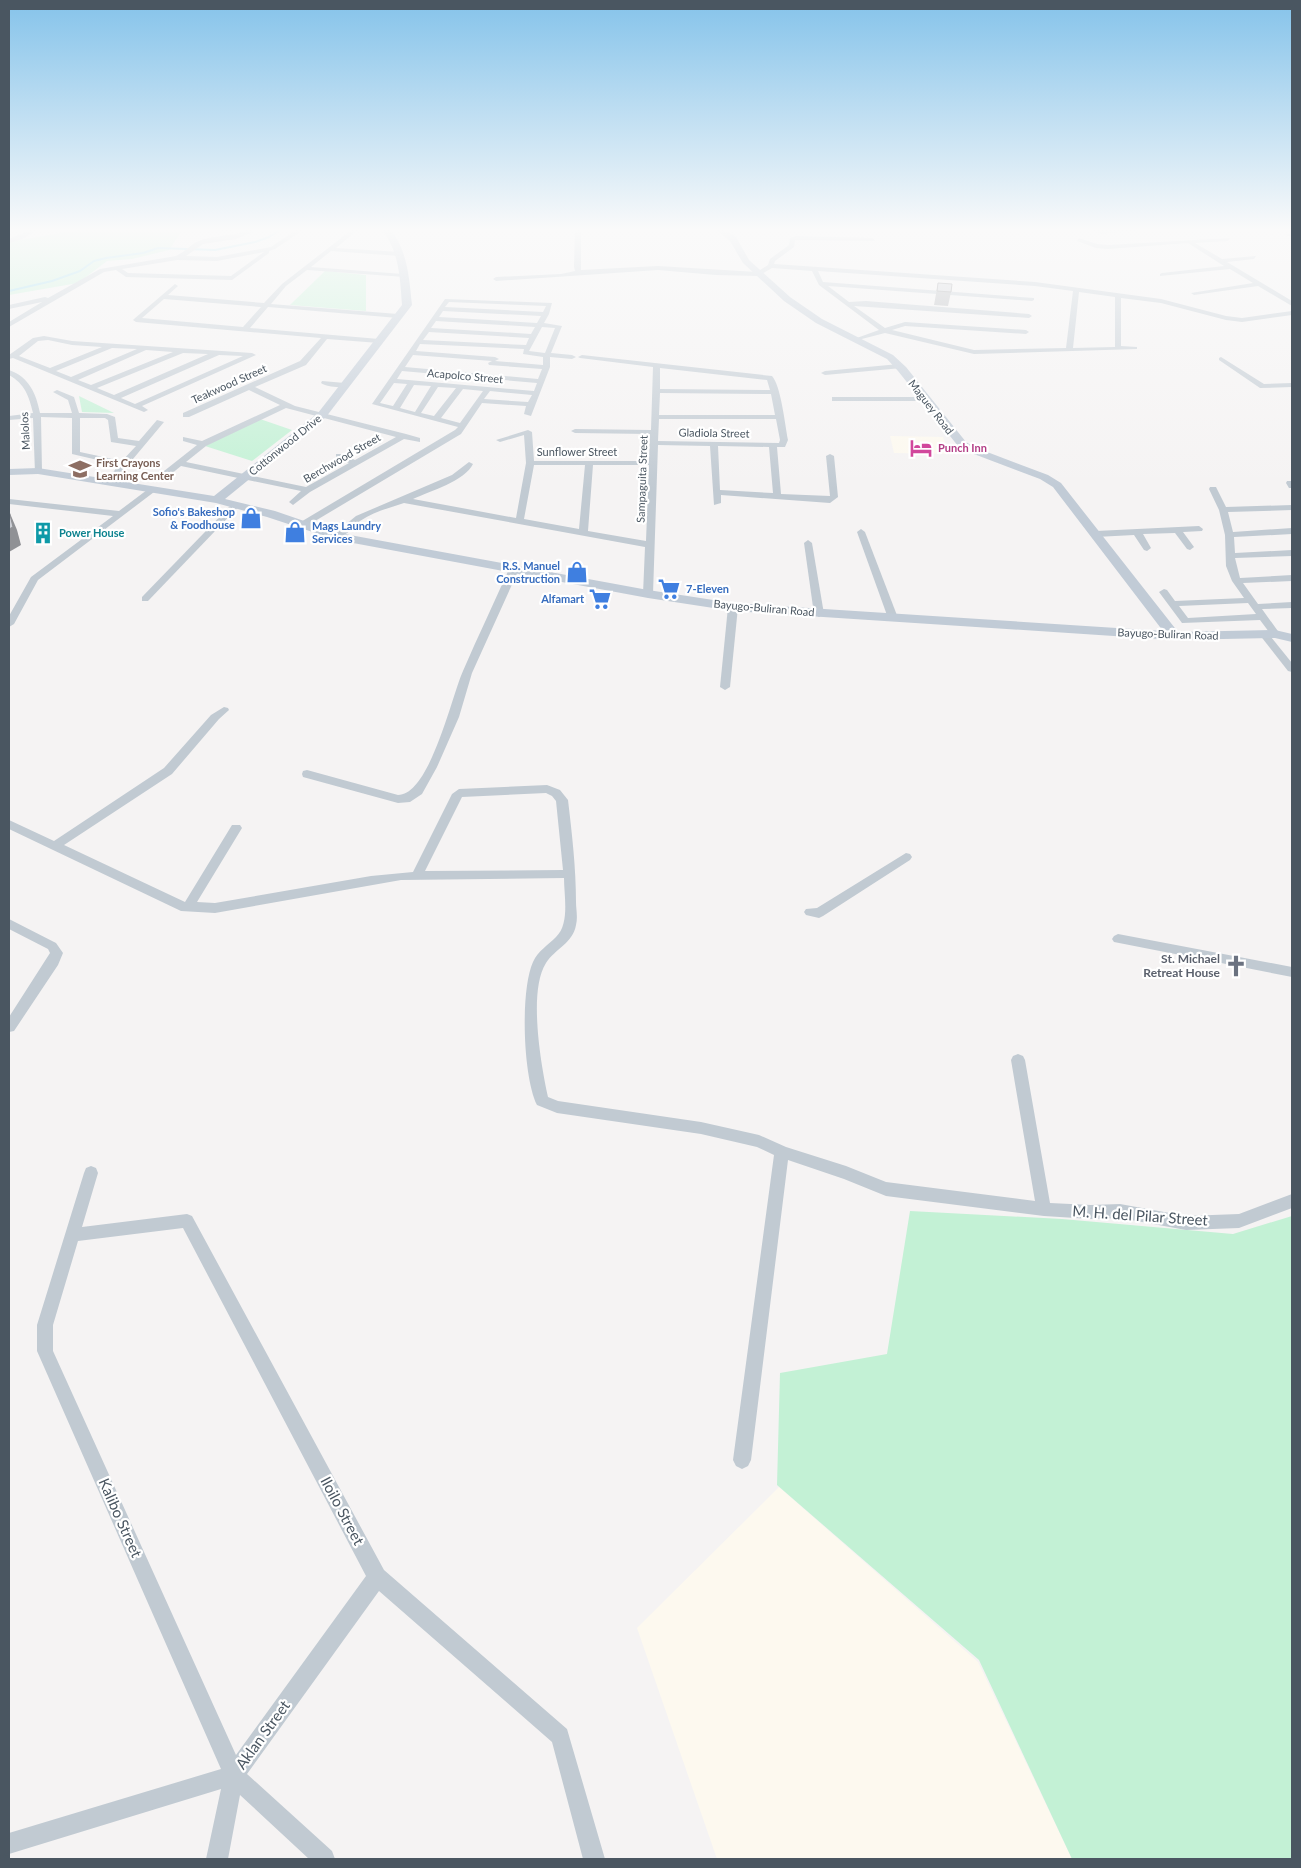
<svg xmlns="http://www.w3.org/2000/svg" width="1301" height="1868" viewBox="0 0 1301 1868" font-family="Lato,sans-serif">
<style>
.commercial{fill:#fdf9ef}
.green{fill:#c3f1d5}
.lines{fill:none;stroke-linecap:round;stroke-linejoin:round}
.stream{stroke:#90daee;stroke-width:2}
.street{fill:#c1cad2;fill-rule:evenodd}
.secondary{fill:#c1cbd6;fill-rule:evenodd}
.wall{fill:#b0b2b7}
.shaded-wall{fill:#909195}
.building{fill:#cdcfd5;stroke:#909195}
.labels{text-anchor:middle;stroke-width:4.5;stroke-linejoin:round;paint-order:stroke}
.far-street-label{font-size:11px;fill:#4a5661;stroke:#fff}
.far-hotel-label{font-size:11px;font-weight:bold;fill:#b23c85;stroke:#fff;text-anchor:start}
.far-education-label{font-size:11px;font-weight:bold;fill:#785e54;stroke:#fff;text-anchor:start}
.far-shop-label{font-size:11px;font-weight:bold;fill:#366cbe;stroke:#fff;text-anchor:end}
.far-culture-label{font-size:11px;font-weight:bold;fill:#0d838f;stroke:#fff;text-anchor:start}
.worship-label{font-size:12px;font-weight:bold;fill:#5b616d;stroke:#fff;text-anchor:end}
.near-street-label{font-size:15px;fill:#4a5661;stroke:#fff}
</style>
<rect width="100%" height="100%" fill="#f5f3f3"/>
<g class="commercial">
<path d="M890 436 943 437 949 454 894 453Z"/>
<path d="M779 1487 978 1662 1072 1859H717L637 1628Z"/>
</g>
<g class="green">
<path d="M89 228H181V232L169 250 132 259 107 261 78 283 9 295V242Z"/>
<path d="M325 271 366 275V311L290 305Z"/>
<path d="M79 396 114 413 82 412Z"/>
<path d="M260 419 292 430 252 461 205 446Z"/>
<path d="M910 1211 1062 1219 1233 1234 1292 1216V1859H1072L979 1660 777 1485 780 1373 887 1354Z"/>
</g>
<g class="lines">
<path class="stream" d="M9 291 52 281 80 271 94 261 106 258 143 253 158 248 215 250 255 242 269 237 283 228"/>
<g class="street">
<path d="M35 228H42L22 239 9 243V239Z"/>
<path d="M199 228H242L227 232Z"/>
<path d="M242 228H250L255 231 236 239 203 244 186 256 217 257 271 247 299 228H306L275 249 269 251V253L232 280 126 277 116 270 104 272 9 327V322L42 302 9 309V305L45 297 48 298 100 269 176 256C185 252 191 244 199 241 210 236 232 236 247 231ZM264 252 231 276 128 273 122 269 177 260 217 261Z"/>
<path d="M354 228H360L336 248 400 252 403 254 400 256 331 251 311 267 403 274 406 276 405 277 307 270 286 286 271 304 398 314 401 316 398 318 268 307 250 328 379 339 382 341 379 343 327 339 306 365 255 387 295 406 406 434 420 438V442L404 439 310 492 293 505 289 502 301 491 181 466 165 479H159V475L197 445 183 441V437L202 441 280 405 249 390 189 417H183V413L300 361 321 338 136 322 133 320 134 319 175 284 178 286 168 295 264 303 282 284ZM164 299 261 307 243 327 142 318ZM286 408 396 437 355 460 342 454H336V458L349 463 306 487 186 462 206 446Z"/>
<path d="M575 228H581V270L658 266 757 272 768 265 770 259 789 245 790 238 796 236 873 238 875 241 795 240 794 247 775 261 774 264 1035 282 1161 299 1226 316 1242 318 1292 311V315L1242 322 1226 320 1161 303 1121 298V346L1137 347V349L974 354 885 333 854 341V339L879 330 819 285 812 271 772 268 758 276 716 275 658 270 496 281 493 279 496 277 561 274 575 271 574 267ZM818 271 1035 286 1073 291 1066 348 974 350 892 330 905 326 1026 334 1029 332 1026 330 905 322 885 328 854 306 1029 318 1032 316 1029 314 866 301 849 302 828 286 1032 301 1034 300V298L823 282ZM1079 292 1115 297V347L1073 348Z"/>
<path d="M1038 228H1046L1047 229 1044 231Z"/>
<path d="M1087 228 1102 230 1162 228 1101 234Z"/>
<path d="M1292 233V237L1286 235 1287 234Z"/>
<path d="M1079 238 1097 244 1108 245 1230 238 1228 241 1195 243 1222 259 1256 256 1254 259 1227 262 1292 301V306L1258 286 1194 295 1191 293 1253 283 1230 269 1160 276V274L1162 273 1224 266 1188 243 1108 249 1096 248 1077 241Z"/>
<path d="M445 299 552 303 549 314 544 323 562 326 551 353 572 355 576 357 572 359 550 357V367L531 416 524 414 526 406 482 403 461 434 305 527H299V523L455 430 458 427 372 404ZM449 302 546 306 543 312 445 307ZM443 311 541 316 537 323 439 317ZM436 321 535 327 531 334 431 328ZM542 327 555 328 545 353 529 351ZM429 332 529 338 526 345 423 340ZM420 344 524 349 523 354 543 357V365L495 361 499 359 495 357 416 351ZM413 355 492 361 488 363 489 365 542 369 538 379 405 367ZM402 371 537 383 534 391 397 379ZM394 383 407 384 393 406 380 403ZM414 385 431 386 415 412 400 408ZM438 387 456 388 434 416 421 413ZM463 389 483 391 460 423 441 418ZM490 391 532 395 528 402 484 399Z"/>
<path d="M44 336 72 341 252 353 256 355 142 406 148 410 144 412 13 358 9 359V355L33 338ZM48 340 72 345 102 347 50 368 19 356 38 341ZM112 348 137 349 71 377 56 371ZM146 350 173 352 91 385 78 380ZM183 353 208 354 114 395 97 388ZM219 355 243 356 135 404 121 398Z"/>
<path d="M582 355 772 376C781 386 785 425 788 440L785 447H777L781 494 830 496 826 456 830 454 834 456 838 497 830 503 721 495V503L714 505 710 446 658 445 653 594 648 597 643 594 645 547 404 503C389 508 373 512 360 521 353 527 344 539 334 538V534L356 516 452 475 469 462 473 464C465 481 430 491 413 499L516 518 526 463 524 435 500 442 496 440 528 430 532 432 534 461H649L650 434 575 433 571 431 575 429 651 430 653 367 580 358 578 357ZM660 368 767 380 770 390 660 389ZM660 393 771 394 775 415H659ZM659 419H776L780 440 779 443 658 441ZM718 446 769 447 773 493 720 490ZM534 465H585L579 529 524 519ZM593 465H649L646 541 588 531Z"/>
<path d="M1221 357 1264 384 1292 383V387L1260 388 1219 360V358Z"/>
<path d="M899 364 903 366 902 368 825 375 821 373 825 371Z"/>
<path d="M9 370C29 377 36 393 40 413H72L68 400 53 392 57 390 74 397 79 413 107 414 115 417 118 438 139 441 157 420 164 422 112 484H109L105 482 119 465 72 454V418L41 417 42 471 35 473 33 418 9 420V416L33 413C29 396 25 384 9 375ZM80 418H105L108 420 111 442 136 446 122 461 80 452Z"/>
<path d="M322 381 345 383 349 385C343 389 327 387 321 383Z"/>
<path d="M832 397H925L929 399 925 401H832Z"/>
<path d="M1287 481H1292V488H1289L1286 483Z"/>
<path d="M151 487 158 489 38 580 14 624 9 627V616L31 577 113 516 9 504V499L119 511Z"/>
<path d="M1210 487H1216L1226 507 1292 505V510L1228 512 1233 532 1292 528V534L1234 537 1235 553 1292 550V556L1235 558 1240 578 1292 575V581L1243 583 1258 604 1292 602V608L1262 609 1280 634 1278 636H1272L1260 620 1182 623 1159 592 1164 589 1167 590 1175 601 1244 598 1232 581 1226 566 1225 535 1219 510 1209 489ZM1248 603 1256 614 1188 618 1179 606Z"/>
<path d="M233 503 240 505 148 601H142V597Z"/>
<path d="M1199 526 1203 529 1202 531 1183 532 1194 547 1190 550 1187 549 1175 533 1143 534 1151 548 1147 551 1144 550 1134 535 1096 537 1092 534 1096 531Z"/>
<path d="M861 529 865 532 898 618 896 620 893 621 888 618 857 532Z"/>
<path d="M808 540 812 543 824 614 819 617 814 614 804 543Z"/>
<path d="M514 566 519 569 472 673 459 717 437 767 422 794 410 802 398 803 303 777 302 774 303 771 307 770 398 795C430 795 452 695 463 671 478 636 494 603 509 569Z"/>
<path d="M733 604 738 607 730 687 725 690 720 687 728 607Z"/>
<path d="M1264 631 1267 632 1292 663V672L1288 671 1259 634Z"/>
<path d="M224 707 228 708 229 710 219 719 172 774 64 845 185 902 232 825H240L242 828 197 902 215 903 371 876 413 872 452 794 459 789 547 785 560 790 568 800C572 834 576 868 576 902 576 909 578 917 576 925 573 943 555 949 546 963 528 991 541 1065 548 1097L558 1101 701 1122 759 1135 786 1147 846 1166 886 1182 1035 1201 1011 1060 1013 1056 1018 1054 1023 1056 1025 1060 1050 1203 1091 1205 1120 1204 1186 1216 1239 1214 1292 1194V1208L1239 1228 1186 1230 1120 1218 1091 1219 1044 1216 886 1196 844 1179 788 1160 751 1460 748 1466 742 1469 736 1466 733 1460 774 1155 757 1147 701 1134 557 1113 537 1105C523 1077 520 991 533 962 538 951 548 945 556 937 570 924 564 896 564 878L401 880 215 913 181 911 9 829V820L54 841 164 768 211 715ZM546 793 552 796 556 801 563 870 425 871 462 797Z"/>
<path d="M906 853 910 854 912 857 910 860 823 916 819 918 806 915 804 912 806 909 817 908Z"/>
<path d="M9 919 56 943 63 953 58 965 14 1031 9 1032V1017L50 953 48 949 9 929Z"/>
<path d="M1118 934 1292 967V977L1114 942 1112 939 1114 936Z"/>
<path d="M91 1166 96 1168 98 1173 82 1227 187 1214 192 1216 384 1570 567 1729 605 1859H583L552 1742 379 1591 247 1774 332 1851 335 1859H309L240 1795 228 1859H206L221 1789 9 1854V1833L221 1769 37 1351V1325L84 1173 86 1168ZM183 1228 366 1576 236 1755 53 1351V1325L78 1241Z"/>
</g>
<path class="secondary" d="M381 228H389C408 250 409 278 412 305L326 417 225 499 275 511 339 533 648 590 733 603 1163 631 1053 487 1040 479 966 451 958 446 898 371 887 359 816 323 784 301 743 263 730 241 714 228H723L736 237 749 260 790 297 822 319 893 355 906 367 966 442 974 447 1048 475 1061 483 1178 632 1275 630 1292 634V642L1275 638 1174 640 733 611 648 598 337 540 267 517 216 503 38 474 9 475V469L38 468 214 496 318 413 402 305C400 276 399 251 381 228Z"/>
</g>
<path class="wall" d="M938 283 951 292 948 306 934 305Z"/>
<path class="shaded-wall" d="M9 511 17 530 21 545 9 552Z"/>
<g class="building">
<path d="M938 283 952 284 951 292 937 291Z"/>
<path d="M9 511 13 527 9 529Z"/>
</g>
<linearGradient id="sky" x2="0" y2="1"><stop stop-color="#85c3ea"/><stop offset="0.47" stop-color="#fafafa"/><stop offset="1" stop-color="#fafafa" stop-opacity="0"/></linearGradient>
<rect width="1301" height="489" fill="url(#sky)"/>
<defs>
<g id="hotel-bare" transform="scale(1.725)"><path d="M-6-4.5h1.5V1H6V5H4.5V3h-9V5H-6ZM-4 0a1.8 1.8 0 1 1 3.6 0ZM.5 0V-2.5h3Q6-2.5 6 0Z" fill="#d1479c" stroke="#fff" stroke-width="2.5" paint-order="stroke"/></g>
<g id="school-bare" transform="scale(1.725)"><path d="M0-5L7-2L0 1L-7-2ZM-4 1L0 2.5L4 1V4Q0 6-4 4Z" fill="#8d6e63" stroke="#fff" stroke-width="2.5" paint-order="stroke"/></g>
<g id="shop-bare" transform="scale(1.725)"><path d="M-5-2.5h2.3a2.7 3.5 0 0 1 5.4 0H5L5.5 6h-11ZM-1.5-2.5h3a1.5 2.3 0 0 0-3 0Z" fill="#3f7fe0" stroke="#fff" stroke-width="2.5" paint-order="stroke"/></g>
<g id="building-bare" transform="scale(1.725)"><path d="M-4-6H4V6H1V3H-1V6H-4ZM-2.5-4.3h1.7v1.8h-1.7ZM.8-4.3h1.7v1.8H.8ZM-2.5-1h1.7V.8h-1.7ZM.8-1h1.7V.8H.8Z" fill="#0f9aa8" stroke="#fff" stroke-width="2.5" paint-order="stroke"/></g>
<g id="supermarket-bare" transform="scale(1.725)"><path d="M-6-5.5h2.5l.6 2H6L4.5 2H-2.5L-4.4-4H-6ZM-1.5 3.2a1.3 1.3 0 1 0 .1 0ZM3 3.2a1.3 1.3 0 1 0 .1 0Z" fill="#3f7fe0" stroke="#fff" stroke-width="2.5" paint-order="stroke"/></g>
<g id="church-bare" transform="scale(1.725)"><path d="M-1.2-6h2.4v3.5h3.3v2.4h-3.3V6h-2.4V-.1h-3.3v-2.4h3.3Z" fill="#6b7280" stroke="#fff" stroke-width="2.5" paint-order="stroke"/></g>
</defs>
<g fill-rule="evenodd">
<use href="#hotel-bare" x="921" y="448"/>
<use href="#school-bare" x="80" y="469"/>
<use href="#shop-bare" x="251" y="518"/>
<use href="#shop-bare" x="295" y="532"/>
<use href="#building-bare" x="43" y="533"/>
<use href="#shop-bare" x="577" y="572"/>
<use href="#supermarket-bare" x="669" y="589"/>
<use href="#supermarket-bare" x="600" y="599"/>
<use href="#church-bare" x="1236" y="966"/>
</g>
<g class="labels">
<g class="far-street-label">
<text transform="translate(465 376) rotate(5)" y="4">Acapolco Street</text>
<text transform="translate(229 384) rotate(-24)" y="4">Teakwood Street</text>
<text transform="translate(931 407) rotate(52)" y="4">Maguey Road</text>
<text transform="translate(25 431) rotate(-93)" y="4">Malolos</text>
<text transform="translate(714 433) rotate(1)" y="4">Gladiola Street</text>
<text transform="translate(285 445) rotate(-39)" y="4">Cottonwood Drive</text>
<text x="577" y="456">Sunflower Street</text>
<text transform="translate(342 458) rotate(-30)" y="4">Berchwood Street</text>
<text transform="translate(642 479) rotate(-88)" y="4">Sampaguita Street</text>
<text transform="translate(764 608) rotate(5)" y="4">Bayugo-Buliran Road</text>
<text transform="translate(1168 634) rotate(2)" y="4">Bayugo-Buliran Road</text>
</g>
<g class="far-hotel-label">
<text x="938" y="452">Punch Inn</text>
</g>
<g class="far-education-label">
<text x="96" y="467">First Crayons<tspan x="96" dy="13">Learning Center</tspan></text>
</g>
<g class="far-shop-label">
<text x="235" y="516">Sofio's Bakeshop<tspan x="235" dy="13">&amp; Foodhouse</tspan></text>
<text x="312" y="530" text-anchor="start">Mags Laundry<tspan x="312" dy="13">Services</tspan></text>
<text x="560" y="570">R.S. Manuel<tspan x="560" dy="13">Construction</tspan></text>
<text x="686" y="593" text-anchor="start">7-Eleven</text>
<text x="584" y="603">Alfamart</text>
</g>
<g class="far-culture-label">
<text x="59" y="537">Power House</text>
</g>
<g class="worship-label">
<text x="1220" y="963">St. Michael<tspan x="1220" dy="14">Retreat House</tspan></text>
</g>
<g class="near-street-label">
<text transform="translate(1140 1216) rotate(4)" y="5">M. H. del Pilar Street</text>
<text transform="translate(342 1511) rotate(62)" y="5">Iloilo Street</text>
<text transform="translate(120 1518) rotate(66)" y="5">Kalibo Street</text>
<text transform="translate(263 1735) rotate(-54)" y="5">Aklan Street</text>
</g>
</g>
<rect width="1301" height="1868" fill="none" stroke="#4a5661" stroke-width="20"/>
</svg>
